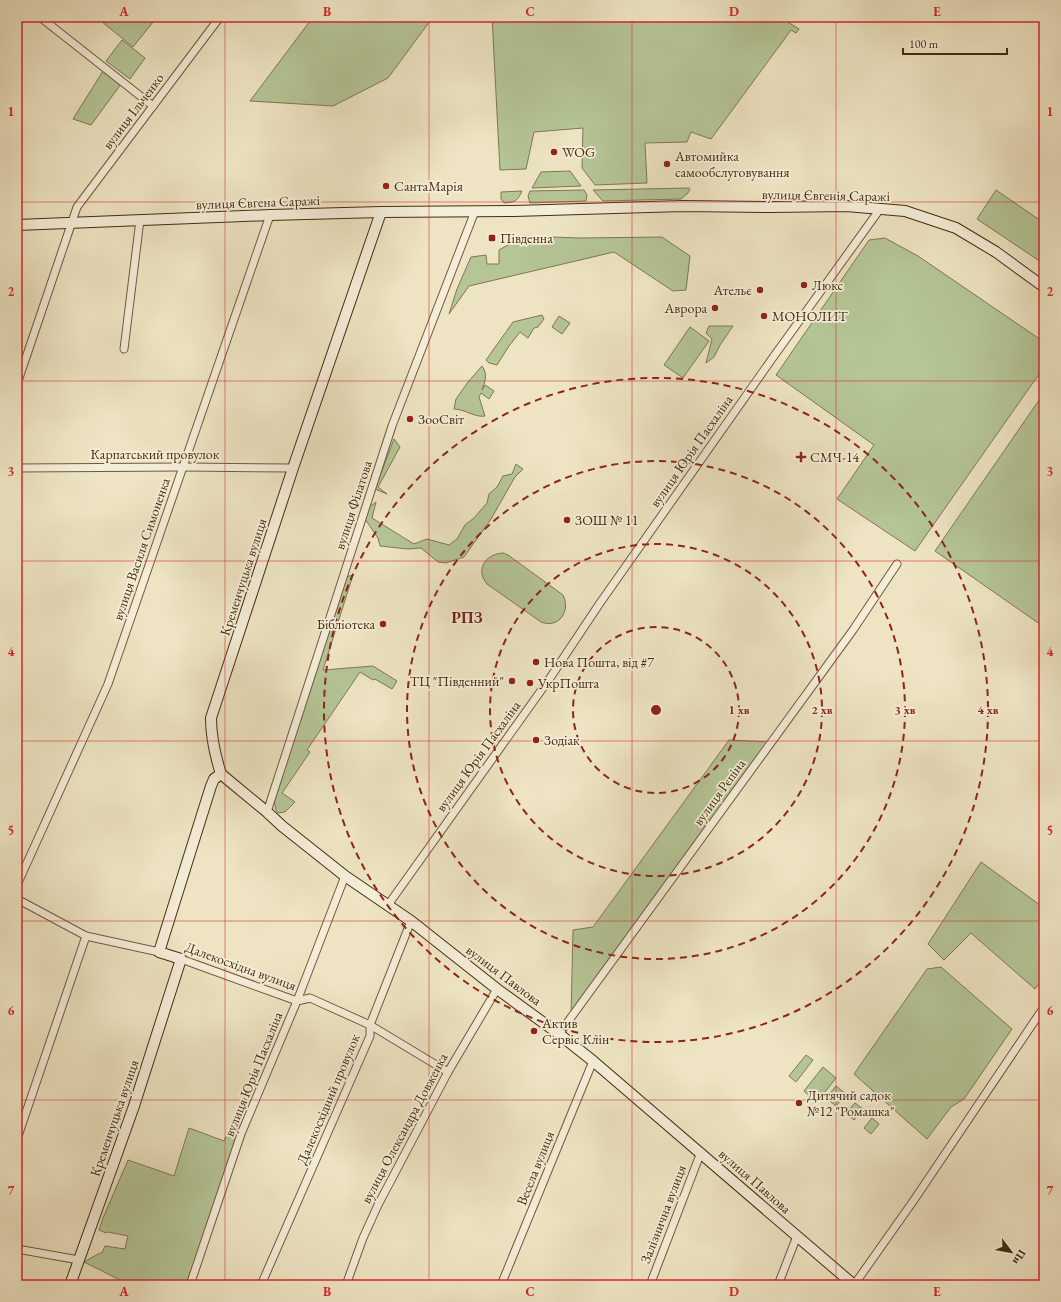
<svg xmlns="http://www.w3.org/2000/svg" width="1061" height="1302" viewBox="0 0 1061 1302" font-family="'EB Garamond',serif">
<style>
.green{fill:#b5c596;stroke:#7e7852}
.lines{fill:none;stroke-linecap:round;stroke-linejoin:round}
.street-casing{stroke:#705a3b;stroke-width:9}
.secondary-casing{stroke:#462c0e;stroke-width:12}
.street{stroke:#f4edd8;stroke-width:7}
.secondary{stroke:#f4edd8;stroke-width:10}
.grid{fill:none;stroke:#d62828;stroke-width:1;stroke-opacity:0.55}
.ring{fill:none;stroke:#8f2418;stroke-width:2;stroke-dasharray:7 5}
.poi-dot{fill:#8f2418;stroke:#f4edd8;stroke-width:1.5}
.labels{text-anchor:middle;stroke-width:3.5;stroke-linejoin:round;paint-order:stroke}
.street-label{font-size:14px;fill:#462c0e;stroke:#f4edd8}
.poi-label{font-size:14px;fill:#462c0e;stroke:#f4edd8;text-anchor:start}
.quarter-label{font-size:16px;font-weight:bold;fill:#7a1f14;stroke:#f4edd8}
.centre{fill:#8f2418;stroke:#f4edd8;stroke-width:2}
.ring-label{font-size:12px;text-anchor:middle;font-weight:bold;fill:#8f2418;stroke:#f4edd8;stroke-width:3.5;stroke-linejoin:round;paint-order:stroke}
.neatline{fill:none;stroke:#d62828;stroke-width:1.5}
.grid-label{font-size:13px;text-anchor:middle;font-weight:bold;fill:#d62828}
</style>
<rect width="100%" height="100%" fill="#eee4c3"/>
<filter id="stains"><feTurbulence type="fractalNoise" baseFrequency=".005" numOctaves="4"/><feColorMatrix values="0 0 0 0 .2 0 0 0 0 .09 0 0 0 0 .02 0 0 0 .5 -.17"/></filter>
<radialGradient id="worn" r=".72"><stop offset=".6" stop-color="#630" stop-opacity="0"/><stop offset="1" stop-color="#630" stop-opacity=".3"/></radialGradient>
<g class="green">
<path d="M96 17H157L133 47Z"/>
<path d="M313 17H433L388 78 333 106 250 101Z"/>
<path d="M492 17H784L783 19 799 29 796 33 791 30 711 139 691 132 687 142 645 143 647 183 595 185 582 168 583 128 534 132 526 169 500 170Z"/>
<path d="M122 40 145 58 130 79 106 61Z"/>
<path d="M103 71 121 84 91 125 73 119Z"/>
<path d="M570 171 581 186 532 188 541 172Z"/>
<path d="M689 188 690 190 687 194 681 199 603 201 593 190Z"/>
<path d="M584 190 587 195 586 201 530 203 528 196 530 191Z"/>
<path d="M996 190 1044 223V264L977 219Z"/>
<path d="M522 191C517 202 515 202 504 203L501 199V192Z"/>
<path d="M524 236 579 238 662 237 690 256 686 290 673 291 614 252 469 286 449 314 457 289 471 257 486 255 487 264H499V250Z"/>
<path d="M885 238 918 256 1044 342V367L915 551 837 499 874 445 776 375 869 240Z"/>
<path d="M542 315 544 319 538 327 534 328 528 338 520 332 509 346 497 365 489 363 486 360 513 322Z"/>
<path d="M559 316 570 323 562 334 552 327Z"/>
<path d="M709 326H733L720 345 714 357 706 363 712 339 706 333Z"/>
<path d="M690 327 709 341 683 378 664 365Z"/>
<path d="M482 366C488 374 485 382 482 390L485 385 494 391 489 399 481 393 479 397 485 416C476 418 464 409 454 409L456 399 468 382Z"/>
<path d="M1044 393V627L935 551Z"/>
<path d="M394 439 400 447 378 487 387 494 375 489Z"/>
<path d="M516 464 523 469 515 477 491 519 464 557 446 563 438 562 421 548 408 549 380 546 378 538 365 519 369 507 376 502 372 518 414 544 427 539 449 545 457 539 465 525 474 518 487 503 489 494 497 487 503 476 512 474Z"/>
<path d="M503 553 508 555 563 595C571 611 559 629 541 622L487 584C475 570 485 554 503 553Z"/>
<path d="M353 575 323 670 373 666 397 681 392 689 375 679 373 680 360 672 307 750 310 752 282 793 295 802 285 812 278 813 276 810 274 800 346 577Z"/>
<path d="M729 740 771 742 571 1017 573 930 593 927Z"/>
<path d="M981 862 1044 908V976L1035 989 971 933 944 960 928 944Z"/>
<path d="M941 967 1012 1029 964 1099 951 1107 927 1139 854 1074 927 969Z"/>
<path d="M806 1055 813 1060 796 1082 789 1076Z"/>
<path d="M823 1067 836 1078 817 1102 804 1091Z"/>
<path d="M836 1086 846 1094 836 1106 826 1098Z"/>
<path d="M243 1098 247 1100 239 1122 241 1134 190 1285H130L84 1262 100 1253H102L105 1246 125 1249 128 1236 108 1232 106 1233 99 1230 103 1218 128 1160 174 1176 189 1128 224 1141Z"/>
<path d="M855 1103 863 1109 854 1120 846 1113Z"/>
<path d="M872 1118 879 1124 871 1134 864 1128Z"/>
</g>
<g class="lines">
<g class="street-casing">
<g id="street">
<path d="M40 17 153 106"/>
<path d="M124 349 140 220"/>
<path d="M17 384 77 207 220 17"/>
<path d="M17 468 183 467 293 468"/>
<path d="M267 812 392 426 475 211"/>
<path d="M17 885 108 684 270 215"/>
<path d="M17 899 86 936 159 952"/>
<path d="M388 905 550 678 600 603 774 356 880 209"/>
<path d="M181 959 297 1001 310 998 370 1025 448 1072"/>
<path d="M559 1034 853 630 897 564"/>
<path d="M17 1139 86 936"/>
<path d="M17 1249 79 1260"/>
<path d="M190 1285 241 1134 297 1001 345 876"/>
<path d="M261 1285 370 1036V1025L411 921"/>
<path d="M346 1285 363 1238 378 1205 448 1072 497 989"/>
<path d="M501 1285 593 1061"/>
<path d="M650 1285 701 1152"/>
<path d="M778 1285 797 1236"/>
<path d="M854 1285 914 1200 1044 1007"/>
</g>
</g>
<g class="secondary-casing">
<g id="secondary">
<path d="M17 225 270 215 381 212 514 211 683 206 772 207 846 206 905 211 956 228 996 252 1044 287"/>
<path d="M221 774 267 812 282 826 345 876 411 921 497 989 559 1034 593 1061 854 1285"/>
<path d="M70 1285 134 1106 181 959 159 952 211 786 214 779 221 774C215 755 211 738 211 718L293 468 381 212"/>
</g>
</g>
<use href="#street" class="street"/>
<use href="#secondary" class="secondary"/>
</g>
<path class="grid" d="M225 17V1285M429 17V1285M632 17V1285M836 17V1285M17 202H1044M17 381H1044M17 561H1044M17 741H1044M17 921H1044M17 1100H1044"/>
<g class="ring">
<circle cx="656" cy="710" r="83"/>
<circle cx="656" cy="710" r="166"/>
<circle cx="656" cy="710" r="249"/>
<circle cx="656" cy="710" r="332"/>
</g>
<g class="poi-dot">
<circle cx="554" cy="152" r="4"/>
<circle cx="667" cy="164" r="4"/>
<circle cx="386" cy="186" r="4"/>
<rect x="488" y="234" width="8" height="8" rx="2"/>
<circle cx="804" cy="285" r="4"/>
<circle cx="760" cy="290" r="4"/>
<circle cx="715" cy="308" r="4"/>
<circle cx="764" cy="316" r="4"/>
<circle cx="410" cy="419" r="4"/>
<path d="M799 451h4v4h4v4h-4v4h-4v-4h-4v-4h4z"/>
<circle cx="567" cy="520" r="4"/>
<circle cx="383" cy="624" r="4"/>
<circle cx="536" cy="662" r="4"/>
<circle cx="512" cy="681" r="4"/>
<circle cx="530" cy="683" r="4"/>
<circle cx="536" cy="740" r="4"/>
<circle cx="534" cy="1031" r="4"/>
<circle cx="799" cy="1103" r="4"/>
</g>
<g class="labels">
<g class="street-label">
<text transform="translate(133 111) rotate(-53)" y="5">вулиця Ільченко</text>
<text transform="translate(826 195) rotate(1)" y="5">вулиця Євгенія Саражі</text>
<text transform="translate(258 202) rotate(-2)" y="5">вулиця Євгена Саражі</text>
<text transform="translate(691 451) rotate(-55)" y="5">вулиця Юрія Пасхаліна</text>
<text x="155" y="459">Карпатський провулок</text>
<text transform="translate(353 505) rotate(-72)" y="5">вулиця Філатова</text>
<text transform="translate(141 549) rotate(-71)" y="5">вулиця Василя Симоненка</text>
<text transform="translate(243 577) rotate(-72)" y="5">Кременчуцька вулиця</text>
<text transform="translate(478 756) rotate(-54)" y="5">вулиця Юрія Пасхаліна</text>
<text transform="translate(719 792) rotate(-54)" y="5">вулиця Рєпіна</text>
<text transform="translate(241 966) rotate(20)" y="5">Далекосхідна вулиця</text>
<text transform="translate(504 975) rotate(37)" y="5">вулиця Павлова</text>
<text transform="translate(253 1074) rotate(-68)" y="5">вулиця Юрія Пасхаліна</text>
<text transform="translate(328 1099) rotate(-67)" y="5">Далекосхідний провулок</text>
<text transform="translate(114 1118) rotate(-71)" y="5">Кременчуцька вулиця</text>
<text transform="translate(404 1128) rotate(-62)" y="5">вулиця Олександра Довженка</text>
<text transform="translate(535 1168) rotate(-68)" y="5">Весела вулиця</text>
<text transform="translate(755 1181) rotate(41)" y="5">вулиця Павлова</text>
<text transform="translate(663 1214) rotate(-69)" y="5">Залізнична вулиця</text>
</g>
<g class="poi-label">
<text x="562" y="157">WOG</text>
<text x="675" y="161">Автомийка<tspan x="675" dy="16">самообслуговування</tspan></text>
<text x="394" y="191">СантаМарія</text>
<text x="500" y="243">Південна</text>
<text x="812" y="290">Люкс</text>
<text x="752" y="295" text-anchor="end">Ательє</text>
<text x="707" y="313" text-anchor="end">Аврора</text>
<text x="772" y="321">МОНОЛИТ</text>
<text x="418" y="424">ЗооСвiт</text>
<text x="810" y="462">СМЧ-14</text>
<text x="575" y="525">ЗОШ № 11</text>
<text x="375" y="629" text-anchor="end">Бібліотека</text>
<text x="544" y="667">Нова Пошта, від #7</text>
<text x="504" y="686" text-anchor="end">ТЦ "Південний"</text>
<text x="538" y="688">УкрПошта</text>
<text x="544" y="745">Зодіак</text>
<text x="542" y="1028">Актив<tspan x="542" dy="16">Сервiс Клiн</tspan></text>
<text x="807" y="1100">Дитячий садок<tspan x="807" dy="16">№12 "Ромашка"</tspan></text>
</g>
<g class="quarter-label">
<text x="467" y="623">РПЗ</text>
</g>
</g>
<circle cx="656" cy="710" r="6" class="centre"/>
<g class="ring-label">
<text x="739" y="714">1 хв</text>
<text x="822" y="714">2 хв</text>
<text x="905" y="714">3 хв</text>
<text x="988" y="714">4 хв</text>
</g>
<rect width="1061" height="1302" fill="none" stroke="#eee4c3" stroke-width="44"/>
<g transform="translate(1011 1252) rotate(122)" stroke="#f4edd8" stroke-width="3" paint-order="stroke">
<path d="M0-3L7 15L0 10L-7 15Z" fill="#462c0e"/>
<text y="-6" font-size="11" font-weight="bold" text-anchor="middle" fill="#462c0e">Пн</text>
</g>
<path d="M903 48v6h104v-6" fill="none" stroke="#462c0e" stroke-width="2"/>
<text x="909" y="48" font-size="12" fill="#462c0e" stroke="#f4edd8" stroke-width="3" paint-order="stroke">100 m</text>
<rect x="22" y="22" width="1017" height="1258" class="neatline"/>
<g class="grid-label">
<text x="124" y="16">A</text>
<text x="327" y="16">B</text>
<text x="530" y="16">C</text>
<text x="734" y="16">D</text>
<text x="937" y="16">E</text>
<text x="11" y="116">1</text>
<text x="1050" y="116">1</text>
<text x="11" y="296">2</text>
<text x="1050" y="296">2</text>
<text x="11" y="476">3</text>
<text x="1050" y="476">3</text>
<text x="11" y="656">4</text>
<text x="1050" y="656">4</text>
<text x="11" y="835">5</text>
<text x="1050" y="835">5</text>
<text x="11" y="1015">6</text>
<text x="1050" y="1015">6</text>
<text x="11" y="1195">7</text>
<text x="1050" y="1195">7</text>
<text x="124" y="1296">A</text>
<text x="327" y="1296">B</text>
<text x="530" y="1296">C</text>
<text x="734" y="1296">D</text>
<text x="937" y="1296">E</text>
</g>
<rect width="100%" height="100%" filter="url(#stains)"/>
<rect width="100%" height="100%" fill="url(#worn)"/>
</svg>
